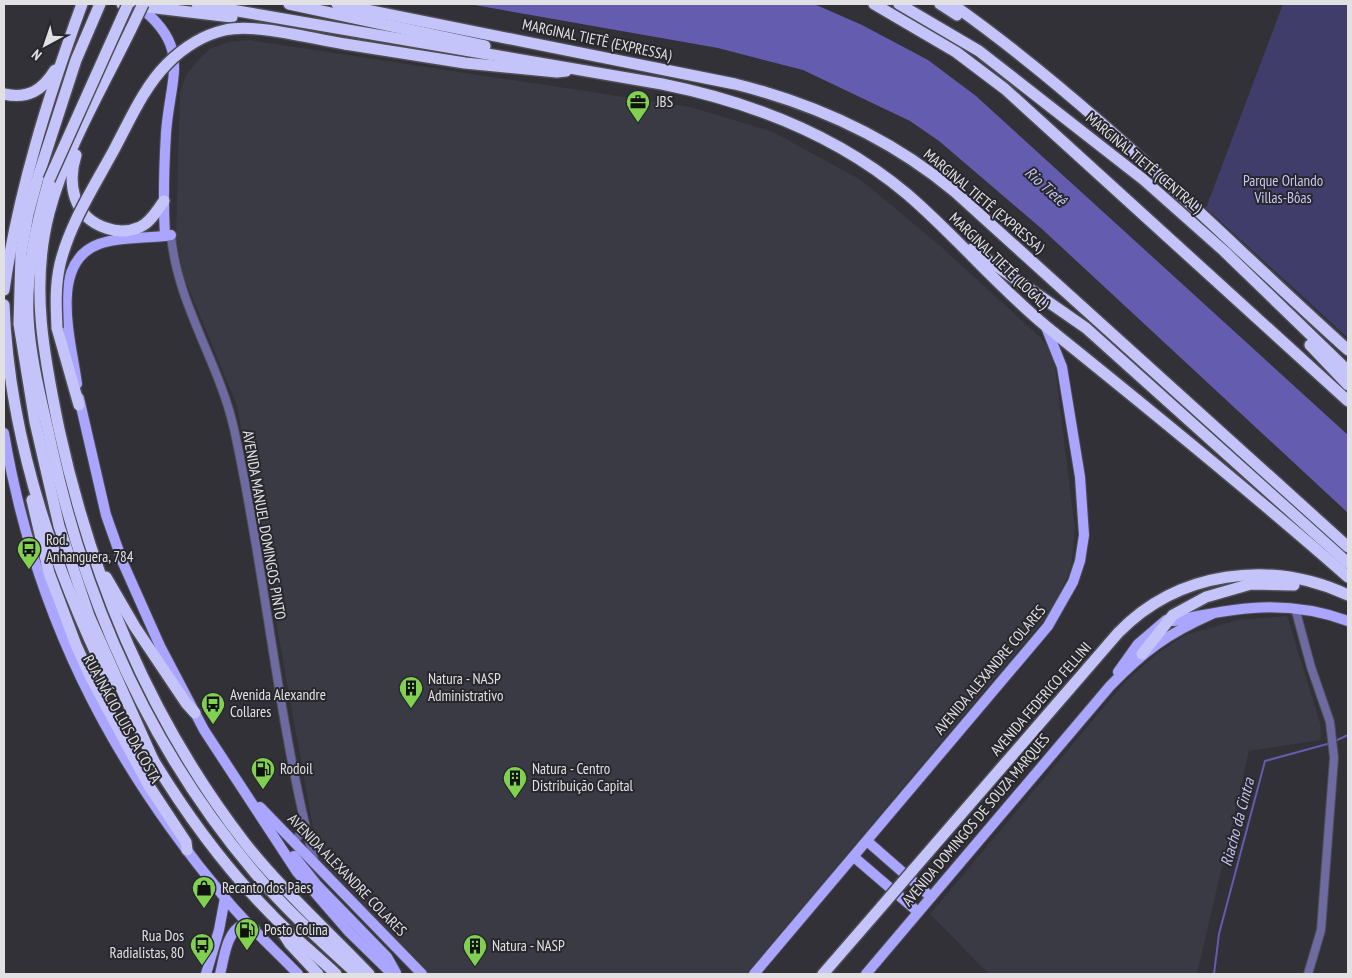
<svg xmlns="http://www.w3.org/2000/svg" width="1352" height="978" viewBox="0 0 1352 978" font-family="'PT Sans Narrow',sans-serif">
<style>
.built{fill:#3a3a45}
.green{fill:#413d6b}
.water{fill:#645cae}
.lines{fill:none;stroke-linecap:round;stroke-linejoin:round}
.stream{stroke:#645cae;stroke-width:2}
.minor-casing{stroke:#4d4d53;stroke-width:10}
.major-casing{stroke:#4d4d53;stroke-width:12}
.highway-casing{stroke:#4d4d53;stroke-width:14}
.minor{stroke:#6d6ba1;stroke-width:8}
.major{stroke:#aaa5fe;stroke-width:10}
.highway{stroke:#c5c4fa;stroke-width:11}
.highway-bridge-casing{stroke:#4d4d53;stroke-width:14;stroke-linecap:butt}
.highway-bridge{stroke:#c5c4fa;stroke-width:11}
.labels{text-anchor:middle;stroke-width:4;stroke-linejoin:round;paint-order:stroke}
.street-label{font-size:15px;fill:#e1e1e4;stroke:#27272d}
.poi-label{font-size:15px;fill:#e1e1e4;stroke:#27272d;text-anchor:start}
.park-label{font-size:15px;fill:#c7c7f4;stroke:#27272d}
.water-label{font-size:16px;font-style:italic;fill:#c1c1ed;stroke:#27272d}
</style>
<rect width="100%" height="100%" fill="#313137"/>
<g class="built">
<path d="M249 40 690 107 771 131 861 180 938 244 1041 338 1054 359 1075 529 1071 568 1052 610 746 974H428L320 866 237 405 183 275 176 235 180 93 186 75 198 60 210 49 228 42Z"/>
<path d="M1287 616 1320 723 1321 740 1249 751 1197 974H989L930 914 1125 682 1158 653 1185 635 1238 620Z"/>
</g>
<path class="green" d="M1283 4H1348V338L1206 208Z"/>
<path class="water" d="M469 4H814L862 25 928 60 976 96 1348 435V513L1042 229 939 141 910 121 803 70 718 48Z"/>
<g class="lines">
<g class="stream">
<path d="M1335 741 1348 735"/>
<path d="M1214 974 1219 934 1265 761 1331 743"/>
</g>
<g class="minor-casing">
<g id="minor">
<path d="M171 235C177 304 219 362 234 429 266 573 277 721 315 864"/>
<path d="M1295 608 1311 667 1330 722 1334 758 1321 930 1308 974"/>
<path d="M294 842 305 827"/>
</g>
</g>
<g class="major-casing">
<g id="major">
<path d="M137 5C193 47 170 76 166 133 164 167 163 202 165 236"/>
<path d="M77 384C72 344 47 263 99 244 122 236 148 239 171 235"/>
<path d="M79 398 106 515 123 563 160 646 204 730 297 872 349 932 392 974"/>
<path d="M4 433C34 611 109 760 225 898 247 925 274 949 298 974"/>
<path d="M1118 672 1138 644 1166 620 1174 621C1236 607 1287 599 1348 621"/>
<path d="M260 807 422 974"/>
<path d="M867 841 931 897"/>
<path d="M294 856 318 886 387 957 396 973"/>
<path d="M854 857 918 912"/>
<path d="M206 974 219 930 225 898"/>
<path d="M220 974C224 960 226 931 243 925L255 929"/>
<path d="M754 974 1048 626 1073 582 1080 561 1084 535 1080 477 1062 367 1046 327"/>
<path d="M866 974 1110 686C1144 651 1167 634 1212 614"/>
</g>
</g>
<g class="highway-casing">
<g id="highway">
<path d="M100 4 76 60 38 177 28 214 21 253 19 324 35 422 59 526 89 616 155 764"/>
<path d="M122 4 232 17"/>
<path d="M197 4 662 84C751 102 837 135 907 194 956 236 997 286 1047 327 1149 409 1250 491 1348 577"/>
<path d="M289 4 485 46"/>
<path d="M337 4 735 84C815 104 890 138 954 191L1348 547"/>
<path d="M874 4 956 52 1005 89 1348 401"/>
<path d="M899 4 979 51 1144 180 1224 251 1348 371"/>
<path d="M940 4 957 15"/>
<path d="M952 4C1095 105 1218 233 1348 350"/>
<path d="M131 29C102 89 66 148 49 213 30 286 44 357 59 429 92 580 150 720 245 843 282 890 328 931 369 974"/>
<path d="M345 44 465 63 557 72 566 71"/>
<path d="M4 94C28 99 42 91 55 70"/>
<path d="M76 155C67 184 73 217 106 228 117 232 129 232 140 227 151 222 157 210 164 201"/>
<path d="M49 180C36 225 26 270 28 317 30 361 43 406 52 449 86 605 151 750 255 873 286 910 322 942 357 974"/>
<path d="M972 249 1086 328 1348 563"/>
<path d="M4 290C18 192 48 97 82 4"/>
<path d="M4 305C9 437 53 567 111 685"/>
<path d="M57 328 79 405"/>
<path d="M1310 345 1348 385"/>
<path d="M32 500 49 573 76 645 91 678 149 786 186 842 187 850"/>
<path d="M106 577 135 627 186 703 195 713"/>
<path d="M1142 654 1173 615 1206 597 1251 584 1294 585"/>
<path d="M152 758C186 814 226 869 272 915 292 936 315 954 336 974"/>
<path d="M912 871 1118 633C1178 571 1270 559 1348 595"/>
<path d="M279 927 290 944 318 974"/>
<path d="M823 974 882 906"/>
</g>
</g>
<use href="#minor" class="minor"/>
<use href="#major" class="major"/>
<use href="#highway" class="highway"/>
<g class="highway-bridge-casing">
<g id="highway-bridge">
<path d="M131 29 143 4"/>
<path d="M49 180 128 4"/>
<path d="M57 328C56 306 55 286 60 264 70 223 95 185 115 148 130 120 144 87 167 64 182 49 203 35 225 30 256 23 312 39 345 44"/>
<path d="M882 906 912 871"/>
</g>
</g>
<use href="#highway-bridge" class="highway-bridge"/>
</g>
<defs>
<g id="office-pin" transform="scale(1.25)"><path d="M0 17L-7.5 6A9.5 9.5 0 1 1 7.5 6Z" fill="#81d050" stroke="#27272d"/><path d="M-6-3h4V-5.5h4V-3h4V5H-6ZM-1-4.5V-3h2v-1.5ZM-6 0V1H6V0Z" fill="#111"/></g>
<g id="bus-pin" transform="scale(1.25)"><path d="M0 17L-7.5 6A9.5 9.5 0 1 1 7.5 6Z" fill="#81d050" stroke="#27272d"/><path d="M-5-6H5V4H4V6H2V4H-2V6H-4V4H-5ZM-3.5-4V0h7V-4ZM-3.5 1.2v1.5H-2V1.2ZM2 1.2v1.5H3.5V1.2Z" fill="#111"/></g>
<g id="building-pin" transform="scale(1.25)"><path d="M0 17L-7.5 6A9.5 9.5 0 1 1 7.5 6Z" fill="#81d050" stroke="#27272d"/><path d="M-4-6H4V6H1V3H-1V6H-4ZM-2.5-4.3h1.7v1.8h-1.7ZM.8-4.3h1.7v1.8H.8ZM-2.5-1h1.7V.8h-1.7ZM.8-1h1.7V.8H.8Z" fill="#111"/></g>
<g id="fuel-pin" transform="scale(1.25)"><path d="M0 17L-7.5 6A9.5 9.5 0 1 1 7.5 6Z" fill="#81d050" stroke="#27272d"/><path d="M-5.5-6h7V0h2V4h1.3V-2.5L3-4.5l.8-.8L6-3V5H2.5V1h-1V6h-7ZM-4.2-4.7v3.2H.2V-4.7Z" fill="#111"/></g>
<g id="shop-pin" transform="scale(1.25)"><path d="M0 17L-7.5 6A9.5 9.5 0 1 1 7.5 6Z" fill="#81d050" stroke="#27272d"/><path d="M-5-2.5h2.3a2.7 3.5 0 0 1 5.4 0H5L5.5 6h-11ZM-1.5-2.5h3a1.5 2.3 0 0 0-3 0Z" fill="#111"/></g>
</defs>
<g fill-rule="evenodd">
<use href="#office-pin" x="638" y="102"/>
<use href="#bus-pin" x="29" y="549"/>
<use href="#building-pin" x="411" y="688"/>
<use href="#bus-pin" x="213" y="704"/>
<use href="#fuel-pin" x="263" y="769"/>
<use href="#building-pin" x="515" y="778"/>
<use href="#shop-pin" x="204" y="888"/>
<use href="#fuel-pin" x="247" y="930"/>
<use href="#bus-pin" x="202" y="945"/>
<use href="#building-pin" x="475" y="946"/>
</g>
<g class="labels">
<g class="street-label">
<text transform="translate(597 40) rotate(12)" y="5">MARGINAL TIETÊ (EXPRESSA)</text>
<text transform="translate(1144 163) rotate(40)" y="5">MARGINAL TIETÊ (CENTRAL)</text>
<text transform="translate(984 201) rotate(40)" y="5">MARGINAL TIETÊ (EXPRESSA)</text>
<text transform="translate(999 261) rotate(44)" y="5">MARGINAL TIETÊ (LOCAL)</text>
<text transform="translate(264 525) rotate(80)" y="5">AVENIDA MANUEL DOMINGOS PINTO</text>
<text transform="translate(990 670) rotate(-50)" y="5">AVENIDA ALEXANDRE COLARES</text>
<text transform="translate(1041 699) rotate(-49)" y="5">AVENIDA FEDERICO FELLINI</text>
<text transform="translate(122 719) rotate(61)" y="5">RUA INÁCIO LUIS DA COSTA</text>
<text transform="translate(976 820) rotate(-50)" y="5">AVENIDA DOMINGOS DE SOUZA MARQUES</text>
<text transform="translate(347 875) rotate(46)" y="5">AVENIDA ALEXANDRE COLARES</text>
</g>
<g class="poi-label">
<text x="656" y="107">JBS</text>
<text x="46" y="545">Rod.<tspan x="46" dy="17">Anhanguera, 784</tspan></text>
<text x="428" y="684">Natura - NASP<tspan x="428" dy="17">Administrativo</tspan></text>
<text x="230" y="700">Avenida Alexandre<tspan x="230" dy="17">Collares</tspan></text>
<text x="280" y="774">Rodoil</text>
<text x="532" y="774">Natura - Centro<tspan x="532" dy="17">Distribuição Capital</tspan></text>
<text x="222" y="893">Recanto dos Pães</text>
<text x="264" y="935">Posto Colina</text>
<text x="184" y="941" text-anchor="end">Rua Dos<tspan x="184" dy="17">Radialistas, 80</tspan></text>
<text x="492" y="951">Natura - NASP</text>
</g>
<g class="park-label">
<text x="1283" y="186">Parque Orlando<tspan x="1283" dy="17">Villas-Bôas</tspan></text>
</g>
<g class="water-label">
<text transform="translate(1046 186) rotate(42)" y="6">Rio Tietê</text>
<text transform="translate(1237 822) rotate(-75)" y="6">Riacho da Cintra</text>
</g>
</g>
<rect width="1352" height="978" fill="none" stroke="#e1e1e4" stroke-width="10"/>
<g transform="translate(45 45) rotate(220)" stroke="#27272d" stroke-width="4" paint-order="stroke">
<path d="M0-4L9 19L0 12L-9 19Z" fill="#e1e1e4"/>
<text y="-8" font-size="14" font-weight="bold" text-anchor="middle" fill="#e1e1e4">N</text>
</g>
</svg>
